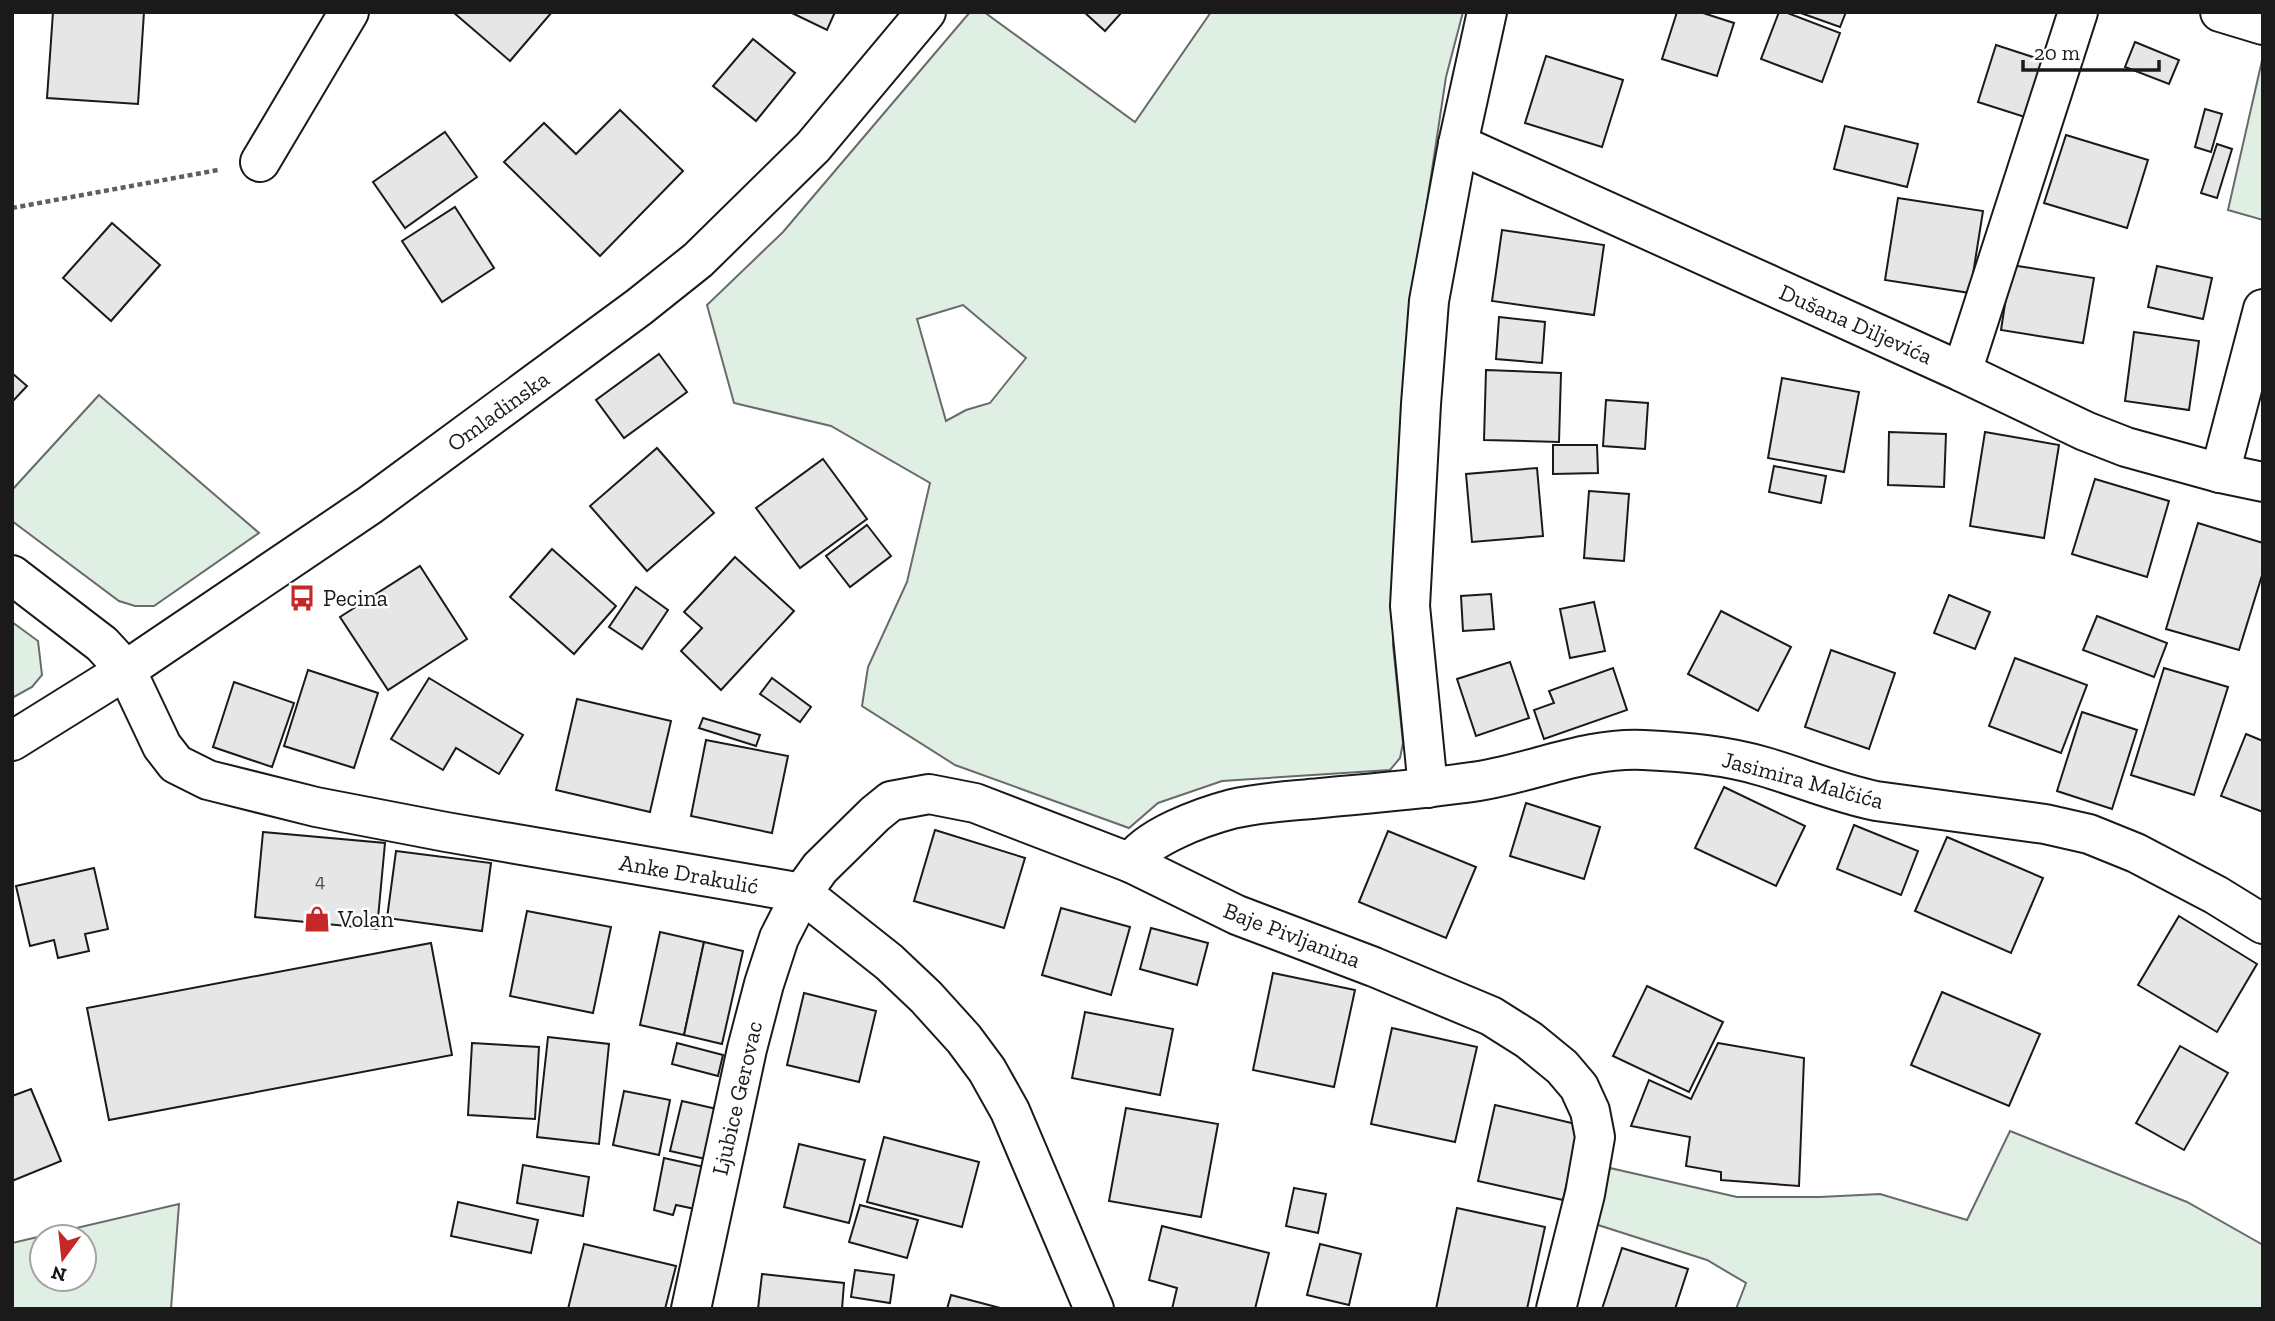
<svg xmlns="http://www.w3.org/2000/svg" width="2275" height="1321" viewBox="0 0 2275 1321" font-family="'Zilla Slab',serif">
<style>
.green{fill:#e0efe3;stroke:#6a6a6a;stroke-width:2;fill-rule:evenodd}
.building{fill:#e6e6e6;stroke:#1a1a1a;stroke-width:2}
.lines{fill:none;stroke-linecap:round;stroke-linejoin:round}
.minor-casing{stroke:#1a1a1a;stroke-width:42}
.major-casing{stroke:#1a1a1a;stroke-width:42}
.path{stroke:#5f5f5f;stroke-width:4.5;stroke-dasharray:5 3.5;stroke-linecap:butt}
.minor{stroke:#fff;stroke-width:38}
.major{stroke:#fff;stroke-width:38}
.labels{text-anchor:middle;stroke-width:5;stroke-linejoin:round;paint-order:stroke}
.number-label{font-size:19px;fill:#4d4d4d}
.street-label{font-size:23px;fill:#1a1a1a;stroke:#fff}
.poi-label{font-size:23px;fill:#1a1a1a;stroke:#fff;text-anchor:start}
</style>
<rect width="100%" height="100%" fill="#fff"/>
<g class="green">
<path d="M970 12H984L1135 122 1211 12H1463L1446 77 1417 269 1399 457 1393 645 1403 743 1400 758 1390 770 1222 781 1158 803 1129 828 955 765 862 706 868 667 907 582 930 483 831 426 734 403 707 305 783 232ZM963 305 1026 358 990 403 966 410 946 421 917 319Z"/>
<path d="M2263 56V220L2228 210Z"/>
<path d="M99 395 259 533 154 606H135L119 601 12 521V490Z"/>
<path d="M12 622 38 641 42 675 32 687 12 698Z"/>
<path d="M2010 1131 2187 1202 2263 1245V1309H1736L1746 1283 1707 1260 1595 1224 1610 1168 1737 1197H1820L1880 1194 1967 1220Z"/>
<path d="M179 1204 171 1309H12V1243ZM42 1237H84V1279H42Z"/>
</g>
<g class="building">
<path d="M53 12H144L138 104 47 98Z"/>
<path d="M453 12H552L510 61Z"/>
<path d="M790 12H835L827 30Z"/>
<path d="M1084 12H1122L1105 31Z"/>
<path d="M1677 12H1700L1734 23 1717 76 1662 59Z"/>
<path d="M1779 12H1785L1840 33 1822 82 1761 59Z"/>
<path d="M1798 12H1846L1840 27Z"/>
<path d="M753 39 795 73 756 121 713 86Z"/>
<path d="M2135 42 2179 60 2169 84 2125 67Z"/>
<path d="M1996 45 2045 61 2028 118 1978 102Z"/>
<path d="M1546 56 1623 80 1602 147 1525 123Z"/>
<path d="M2205 109 2222 114 2211 152 2195 147Z"/>
<path d="M620 110 683 171 600 256 504 162 544 123 576 154Z"/>
<path d="M1845 126 1918 144 1907 187 1834 169Z"/>
<path d="M445 132 477 177 405 228 373 182Z"/>
<path d="M2066 135 2148 160 2127 228 2044 203Z"/>
<path d="M2217 144 2232 149 2217 198 2201 193Z"/>
<path d="M1898 198 1983 211 1970 293 1885 280Z"/>
<path d="M455 207 494 268 442 302 402 241Z"/>
<path d="M112 223 160 265 111 321 63 278Z"/>
<path d="M1502 230 1604 245 1594 315 1492 301Z"/>
<path d="M2011 265 2094 278 2083 343 2001 330Z"/>
<path d="M2157 266 2212 278 2203 319 2148 307Z"/>
<path d="M1499 317 1545 322 1542 363 1496 359Z"/>
<path d="M2134 332 2199 341 2189 410 2125 401Z"/>
<path d="M659 354 687 392 624 438 596 400Z"/>
<path d="M1486 370 1561 373 1559 442 1484 440Z"/>
<path d="M12 373 27 386 12 402Z"/>
<path d="M1782 378 1859 392 1844 472 1768 458Z"/>
<path d="M1606 400 1648 403 1645 449 1603 446Z"/>
<path d="M1889 432 1946 434 1944 487 1888 485Z"/>
<path d="M1985 432 2059 445 2044 538 1970 526Z"/>
<path d="M1553 445H1597L1598 473 1553 474Z"/>
<path d="M657 448 714 513 647 571 590 506Z"/>
<path d="M823 459 867 519 800 568 756 508Z"/>
<path d="M1774 466 1826 476 1821 503 1769 492Z"/>
<path d="M1537 468 1543 536 1472 542 1466 474Z"/>
<path d="M2095 479 2169 501 2147 577 2072 554Z"/>
<path d="M1589 491 1629 494 1624 561 1584 558Z"/>
<path d="M2198 523 2263 543V572L2239 650 2166 629Z"/>
<path d="M867 525 891 556 850 587 826 556Z"/>
<path d="M552 549 616 606 574 654 510 597Z"/>
<path d="M735 557 794 611 721 690 681 651 702 628 684 612Z"/>
<path d="M420 566 467 639 388 690 340 617Z"/>
<path d="M636 587 668 610 642 649 609 627Z"/>
<path d="M1491 594 1494 629 1463 631 1461 596Z"/>
<path d="M1949 595 1990 612 1975 649 1934 633Z"/>
<path d="M1594 602 1605 651 1570 658 1560 609Z"/>
<path d="M1721 611 1791 647 1758 711 1688 674Z"/>
<path d="M2097 616 2167 643 2154 677 2083 650Z"/>
<path d="M1831 650 1895 673 1869 749 1805 727Z"/>
<path d="M2015 658 2087 685 2061 753 1989 726Z"/>
<path d="M1510 662 1529 718 1476 736 1457 679Z"/>
<path d="M1613 668 1627 710 1544 739 1534 710 1554 703 1549 691Z"/>
<path d="M2164 668 2228 687 2194 795 2131 775Z"/>
<path d="M308 670 378 693 354 768 284 746Z"/>
<path d="M429 678 523 735 499 774 456 748 443 770 391 739Z"/>
<path d="M772 678 811 707 800 722 760 694Z"/>
<path d="M234 682 294 703 272 767 213 747Z"/>
<path d="M577 699 671 721 650 812 556 790Z"/>
<path d="M2082 712 2137 730 2112 809 2057 791Z"/>
<path d="M703 718 760 735 756 746 699 728Z"/>
<path d="M2246 734 2263 741V812L2221 796Z"/>
<path d="M706 740 788 756 772 833 691 816Z"/>
<path d="M1724 787 1805 826 1776 886 1695 848Z"/>
<path d="M1526 803 1600 827 1584 879 1510 856Z"/>
<path d="M1854 825 1918 851 1901 895 1837 869Z"/>
<path d="M935 830 1025 858 1004 928 914 901Z"/>
<path d="M1388 831 1476 867 1446 938 1359 902Z"/>
<path d="M263 832 385 843 377 929 255 917Z"/>
<path d="M1947 837 2043 878 2011 953 1915 911Z"/>
<path d="M396 851 491 863 482 931 387 918Z"/>
<path d="M94 868 108 929 85 934 89 951 58 958 54 940 30 946 16 886Z"/>
<path d="M1061 908 1130 927 1111 995 1042 975Z"/>
<path d="M527 911 611 927 593 1013 510 996Z"/>
<path d="M2179 916 2257 964 2217 1032 2138 985Z"/>
<path d="M1151 928 1208 943 1197 985 1140 969Z"/>
<path d="M660 932 704 942 684 1035 640 1025Z"/>
<path d="M704 942 743 951 722 1044 684 1035Z"/>
<path d="M431 943 452 1055 109 1120 87 1008Z"/>
<path d="M1273 973 1355 990 1334 1087 1253 1070Z"/>
<path d="M1647 986 1723 1022 1689 1092 1613 1056Z"/>
<path d="M1942 992 2040 1034 2009 1106 1911 1065Z"/>
<path d="M804 993 876 1011 859 1082 787 1065Z"/>
<path d="M1085 1012 1173 1029 1160 1095 1072 1078Z"/>
<path d="M1392 1028 1477 1047 1455 1142 1371 1124Z"/>
<path d="M548 1037 609 1044 599 1144 537 1137Z"/>
<path d="M472 1043 539 1047 535 1119 468 1115Z"/>
<path d="M677 1043 723 1055 718 1076 672 1064Z"/>
<path d="M1718 1043 1804 1058 1799 1186 1721 1180V1172L1686 1166 1690 1137 1631 1126 1649 1080 1691 1099Z"/>
<path d="M2180 1046 2228 1073 2184 1150 2136 1123Z"/>
<path d="M31 1089 61 1161 12 1181V1096Z"/>
<path d="M624 1091 670 1100 659 1155 613 1145Z"/>
<path d="M682 1101 721 1110 710 1160 670 1151Z"/>
<path d="M1495 1105 1580 1125 1563 1200 1478 1181Z"/>
<path d="M1126 1108 1218 1124 1201 1217 1109 1201Z"/>
<path d="M884 1137 979 1162 962 1227 867 1202Z"/>
<path d="M799 1144 865 1160 849 1223 784 1207Z"/>
<path d="M664 1158 704 1167 695 1209 676 1205 673 1215 654 1210Z"/>
<path d="M523 1165 589 1177 583 1216 517 1203Z"/>
<path d="M1294 1188 1326 1194 1318 1233 1286 1226Z"/>
<path d="M458 1202 538 1220 531 1253 451 1236Z"/>
<path d="M860 1205 918 1220 907 1258 849 1242Z"/>
<path d="M1457 1208 1545 1227 1527 1309H1436Z"/>
<path d="M1162 1226 1269 1253 1255 1309H1172L1177 1288 1149 1280Z"/>
<path d="M584 1244 676 1266 665 1309H568Z"/>
<path d="M1320 1244 1361 1254 1349 1305 1307 1295Z"/>
<path d="M1622 1248 1688 1269 1675 1309H1602Z"/>
<path d="M855 1270 894 1275 890 1303 851 1297Z"/>
<path d="M762 1274 844 1283 842 1309H758Z"/>
<path d="M951 1295 1004 1309H947Z"/>
</g>
<g class="lines">
<g class="minor-casing">
<g id="minor">
<path d="M2220 12 2263 25"/>
<path d="M1458 144 1962 372 2085 431 2126 447 2220 473 2263 482"/>
<path d="M260 162 349 12"/>
<path d="M1962 372 2078 12"/>
<path d="M2220 473 2263 309"/>
<path d="M12 575 102 644 126 670 162 746 176 764 208 780 316 807 446 832 802 893 889 962 926 997 964 1039 987 1070 1010 1111 1094 1309"/>
<path d="M1428 788 1410 606 1421 404 1429 301 1458 144 1487 12"/>
<path d="M1131 863C1146 837 1202 817 1232 809 1260 802 1291 801 1321 798 1374 793 1426 789 1479 781 1535 772 1587 747 1644 750 1685 752 1726 755 1765 767 1802 778 1837 793 1876 801L2045 824 2089 834 2136 853 2216 895 2263 924"/>
<path d="M691 1309 747 1049 764 984 779 938 802 893 820 868 875 814 891 801 929 794 975 803 1131 863 1237 915 1374 967 1491 1016 1529 1040 1562 1067 1579 1087 1590 1111 1595 1137 1585 1194 1556 1309"/>
</g>
</g>
<g class="major-casing">
<path id="major" d="M12 741 126 670 370 505 639 307 698 260 813 147 926 12"/>
</g>
<path class="path" d="M12 208 218 170"/>
<use href="#minor" class="minor"/>
<use href="#major" class="major"/>
</g>
<defs>
<g id="bus-bare" transform="scale(2.1)"><path d="M-5-6H5V4H4V6H2V4H-2V6H-4V4H-5ZM-3.5-4V0h7V-4ZM-3.5 1.2v1.5H-2V1.2ZM2 1.2v1.5H3.5V1.2Z" fill="#c62828" stroke="#fff" stroke-width="2.5" paint-order="stroke"/></g>
<g id="shop-bare" transform="scale(2.1)"><path d="M-5-2.5h2.3a2.7 3.5 0 0 1 5.4 0H5L5.5 6h-11ZM-1.5-2.5h3a1.5 2.3 0 0 0-3 0Z" fill="#c62828" stroke="#fff" stroke-width="2.5" paint-order="stroke"/></g>
</defs>
<g fill-rule="evenodd">
<use href="#bus-bare" x="302" y="598"/>
<use href="#shop-bare" x="317" y="919"/>
</g>
<g class="labels">
<g class="number-label">
<text x="320" y="887">4</text>
</g>
<g class="street-label">
<text transform="translate(1856 324) rotate(24)" y="8">Dušana Diljevića</text>
<text transform="translate(498 411) rotate(-36)" y="8">Omladinska</text>
<text transform="translate(1803 780) rotate(15)" y="8">Jasimira Malčića</text>
<text transform="translate(689 874) rotate(10)" y="8">Anke Drakulić</text>
<text transform="translate(1292 935) rotate(21)" y="8">Baje Pivljanina</text>
<text transform="translate(737 1098) rotate(-77)" y="8">Ljubice Gerovac</text>
</g>
<g class="poi-label">
<text x="323" y="606">Pecina</text>
<text x="338" y="927">Volan</text>
</g>
</g>
<rect width="2275" height="1321" fill="none" stroke="#1a1a1a" stroke-width="28"/>
<g transform="translate(63 1258) rotate(195)"><circle r="33" fill="#ffffff" stroke="#a3a3a3" stroke-width="2"/>
<path d="M0-5L12 26L0 18L-12 26Z" fill="#c62828"/>
<text y="-10" font-size="19" font-weight="bold" text-anchor="middle" fill="#1a1a1a">N</text>
</g>
<path d="M2023 60v10h136v-10" fill="none" stroke="#1a1a1a" stroke-width="3.5"/>
<text x="2034" y="60" font-size="21" fill="#1a1a1a" stroke="#ffffff" stroke-width="5" paint-order="stroke">20 m</text>
</svg>
